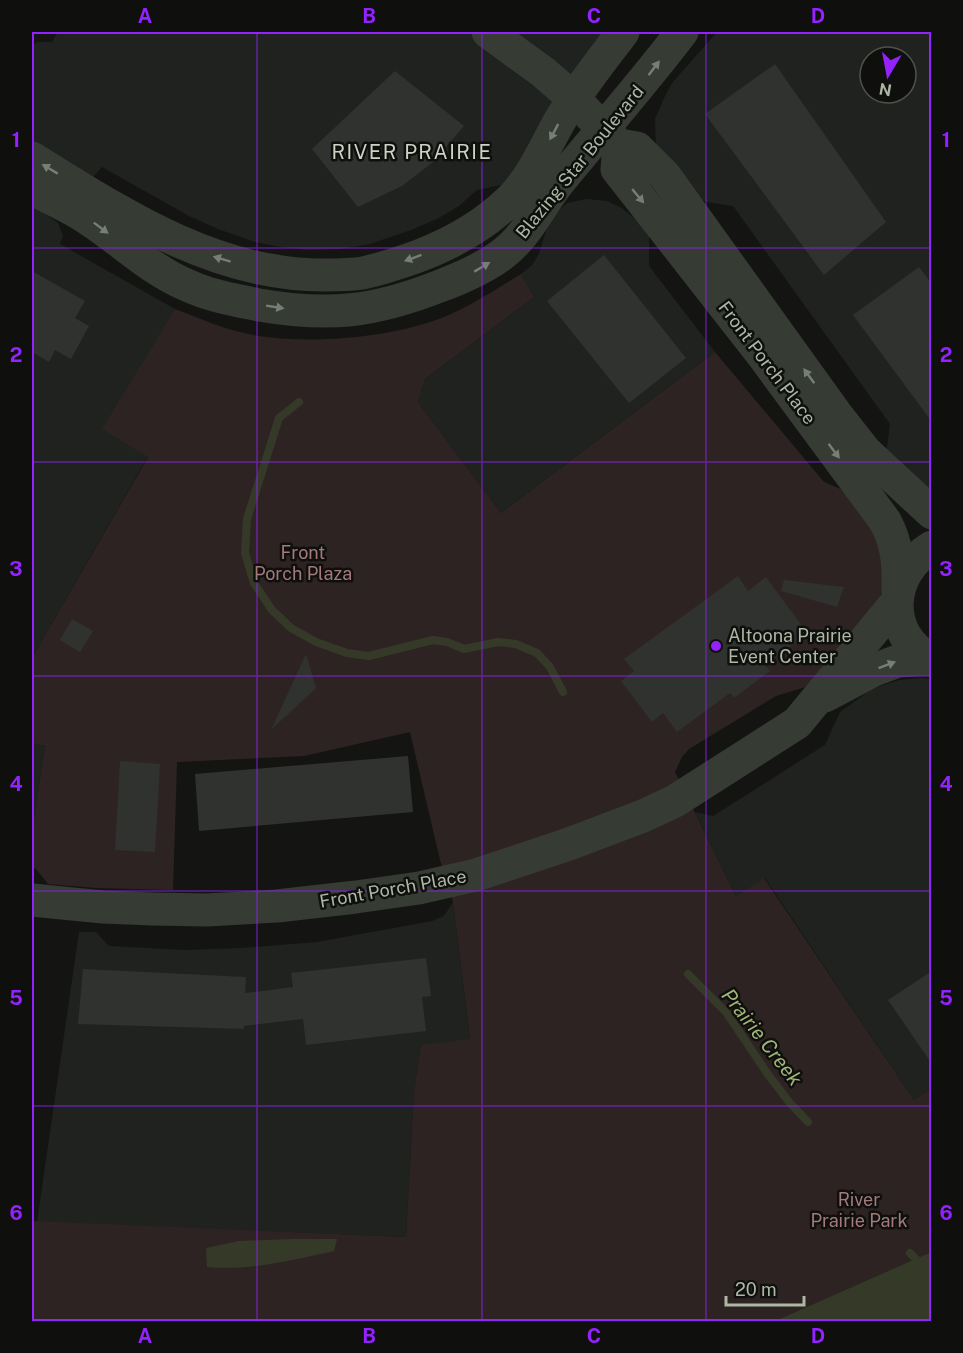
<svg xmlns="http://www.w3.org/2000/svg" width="963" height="1353" viewBox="0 0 963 1353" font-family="'Public Sans',sans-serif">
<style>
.built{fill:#20221f;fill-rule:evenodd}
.green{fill:#2e2323}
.water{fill:#353a28}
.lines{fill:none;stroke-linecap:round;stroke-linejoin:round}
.stream{stroke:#353a28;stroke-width:8}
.building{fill:#2f322e}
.minor{stroke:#363b34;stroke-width:33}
.oneway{fill:#777f72}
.grid{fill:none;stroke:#9422ff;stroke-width:1.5;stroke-opacity:0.55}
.poi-dot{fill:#9422ff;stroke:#0f100e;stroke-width:2}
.labels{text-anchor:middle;stroke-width:5;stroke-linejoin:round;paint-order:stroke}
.street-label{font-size:18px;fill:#acb7a4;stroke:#0f100e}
.park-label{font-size:18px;fill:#a4797c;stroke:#0f100e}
.poi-label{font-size:18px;fill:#acb7a4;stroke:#0f100e;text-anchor:start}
.neighbourhood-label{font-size:20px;letter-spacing:1.5px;fill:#cbd3c5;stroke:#0f100e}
.water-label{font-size:20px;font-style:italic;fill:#a2b677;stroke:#0f100e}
.neatline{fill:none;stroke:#9422ff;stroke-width:2}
.grid-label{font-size:20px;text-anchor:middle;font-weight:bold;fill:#9422ff}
</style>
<rect width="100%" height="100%" fill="#141513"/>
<g class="built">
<path d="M58 32H603L506 184 477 190 459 206 439 218 411 230 370 244 340 249 308 250 280 247 255 242 218 229 189 216 102 167 94 176 85 178 32 148V45L37 42H52Z"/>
<path d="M717 32H931V498L886 456 890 424 733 206 707 202 696 197 656 150 655 119 665 96 672 83ZM870 57H906V93H870Z"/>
<path d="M586 199 607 201 622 208 640 223 649 236V266L715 352 501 513 418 402 425 379 534 297 521 274 532 265 539 254 548 224 553 216 567 203Z"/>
<path d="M32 207 44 213 58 223 63 236 60 244 175 309 103 429 148 456 32 658Z"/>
<path d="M922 678 931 679V1089L914 1100 765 878 736 896 695 812 713 816 825 745 840 712 872 689 899 680Z"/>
<path d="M32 743 45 746 32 832Z"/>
<path d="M453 902 470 1040 421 1046 414 1091 406 1237 37 1222 79 932H96L109 946 185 950 241 948 317 942 432 921 444 916Z"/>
</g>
<path class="green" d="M521 274 534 297 425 379 418 402 501 513 715 352 824 482 850 493 885 548 884 581 879 602 809 686 776 696 689 749 682 757 675 772 736 896 764 878 914 1100 931 1089V1252L775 1321 32 1322V1221L406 1237 414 1091 421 1045 470 1039 453 902 440 860 410 732 304 756 177 762 173 890 96 888 48 884 36 869 32 867V832L45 746 32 743V658L148 457 102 429 175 309C201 319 226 330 253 335 310 345 391 338 444 317 471 306 496 289 521 274Z"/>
<g class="water">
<path d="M292 1239H337L334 1251C293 1260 249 1271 207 1267L206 1248 239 1241Z"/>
<path d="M931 1252V1321H775Z"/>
</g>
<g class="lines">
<g class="stream">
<path d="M299 402 279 418 247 519 245 553 254 583 272 610 291 628 316 642 347 653 369 656 433 640 447 642 464 649 498 642 516 644 537 653 550 667 563 692"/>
<path d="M688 974 726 1012 767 1073 789 1102 808 1122"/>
<path d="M910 1253 932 1275"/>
</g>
</g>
<g class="building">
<path d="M775 64 886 222 824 275 705 114Z"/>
<path d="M395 71 464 126 433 162 402 186 358 207 312 149Z"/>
<path d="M604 255 686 358 629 403 547 301Z"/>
<path d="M919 267 932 284V422L853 315Z"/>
<path d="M32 271 85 301 75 318 89 326 71 359 55 350 49 362 32 352Z"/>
<path d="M738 576 748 591 766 577 808 634 765 665 770 671 734 698 730 693 677 732 663 713 652 722 621 681 634 671 624 659Z"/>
<path d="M784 580 844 587 837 607 781 591Z"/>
<path d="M72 619 93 631 80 652 60 640Z"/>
<path d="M306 654 316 688 273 728H272Z"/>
<path d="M408 756 413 812 199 831 195 774Z"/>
<path d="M120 761 160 764 155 852 115 850Z"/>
<path d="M426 958 431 996 422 997 426 1031 306 1045 303 1019 244 1026V1029L78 1024 83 969 246 977 245 993 293 987 291 973Z"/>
<path d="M932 971V1064L888 1000Z"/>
</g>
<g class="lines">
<g class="minor">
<path d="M488 32 543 72 574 99 619 145 637 148 665 176 836 414 865 451 932 513"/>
<path d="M619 145 617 169 761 353 885 521C897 543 899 565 898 590"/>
<path d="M32 158C121 213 213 275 323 275 336 275 350 275 363 273 381 269 399 263 416 257 451 244 485 225 512 198 534 175 546 144 562 117 580 87 602 60 623 32"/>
<path d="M32 189C51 199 73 208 91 221 124 243 152 271 189 286 211 296 234 300 259 305 329 317 374 312 440 286 461 278 482 269 500 256 527 237 539 207 559 182 600 132 643 83 682 32"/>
<path d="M932 547C888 573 883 635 932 660"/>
<path d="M825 696 874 670 898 661 928 659"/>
<path d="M32 900 103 907 153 909 207 910 277 906 356 897 419 888 476 875 569 844 643 816 675 801 797 723 896 603"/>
</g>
</g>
<defs><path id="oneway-solid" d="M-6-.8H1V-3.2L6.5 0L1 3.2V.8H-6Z" transform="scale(1.5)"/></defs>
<g class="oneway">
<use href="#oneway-solid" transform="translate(654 68) rotate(-53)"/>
<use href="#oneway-solid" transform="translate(554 132) rotate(118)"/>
<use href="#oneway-solid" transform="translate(50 169) rotate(-149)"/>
<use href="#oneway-solid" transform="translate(638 196) rotate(50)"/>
<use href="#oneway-solid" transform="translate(101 228) rotate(37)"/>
<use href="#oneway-solid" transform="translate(413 258) rotate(160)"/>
<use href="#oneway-solid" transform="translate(222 259) rotate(-163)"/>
<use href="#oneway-solid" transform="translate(482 267) rotate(-31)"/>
<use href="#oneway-solid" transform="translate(275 307) rotate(9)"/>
<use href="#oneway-solid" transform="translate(809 376) rotate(-126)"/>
<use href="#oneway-solid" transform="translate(834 451) rotate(53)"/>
<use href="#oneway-solid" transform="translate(887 665) rotate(-21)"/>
</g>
<path class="grid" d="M257 32V1322M482 32V1322M706 32V1322M32 248H932M32 462H932M32 676H932M32 891H932M32 1106H932"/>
<circle class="poi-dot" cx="716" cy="646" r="6"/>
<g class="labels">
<g class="street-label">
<text transform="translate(580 162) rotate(-51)" y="6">Blazing Star Boulevard</text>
<text transform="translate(767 363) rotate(53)" y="6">Front Porch Place</text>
<text transform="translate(393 889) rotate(-10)" y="6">Front Porch Place</text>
</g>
<g class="park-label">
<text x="303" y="559">Front<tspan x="303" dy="21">Porch Plaza</tspan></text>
<text x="859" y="1206">River<tspan x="859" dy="21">Prairie Park</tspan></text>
</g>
<g class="poi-label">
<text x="728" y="642">Altoona Prairie<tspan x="728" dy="21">Event Center</tspan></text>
</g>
<g class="neighbourhood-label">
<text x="412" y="159">RIVER PRAIRIE</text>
</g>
<g class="water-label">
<text transform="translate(762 1037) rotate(52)" y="7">Prairie Creek</text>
</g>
</g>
<rect width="963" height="1353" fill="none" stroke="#0f100e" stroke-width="66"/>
<g transform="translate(888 75) rotate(190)"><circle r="28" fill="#0f100e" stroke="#4e534a" stroke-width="1.5"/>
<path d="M0-4.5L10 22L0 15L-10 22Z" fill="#9422ff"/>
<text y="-9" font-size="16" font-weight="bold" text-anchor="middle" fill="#acb7a4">N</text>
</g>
<path d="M726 1296v9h78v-9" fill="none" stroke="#acb7a4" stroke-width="3"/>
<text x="735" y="1296" font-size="18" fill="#acb7a4" stroke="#0f100e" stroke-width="4.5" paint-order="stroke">20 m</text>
<rect x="33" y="33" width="897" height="1287" class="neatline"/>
<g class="grid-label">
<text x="145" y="23">A</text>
<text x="369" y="23">B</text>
<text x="594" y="23">C</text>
<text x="818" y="23">D</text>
<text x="16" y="147">1</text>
<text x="946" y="147">1</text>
<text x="16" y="362">2</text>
<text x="946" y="362">2</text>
<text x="16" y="576">3</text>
<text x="946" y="576">3</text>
<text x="16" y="791">4</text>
<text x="946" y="791">4</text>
<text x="16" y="1005">5</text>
<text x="946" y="1005">5</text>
<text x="16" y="1220">6</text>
<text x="946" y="1220">6</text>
<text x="145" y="1343">A</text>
<text x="369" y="1343">B</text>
<text x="594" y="1343">C</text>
<text x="818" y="1343">D</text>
</g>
</svg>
